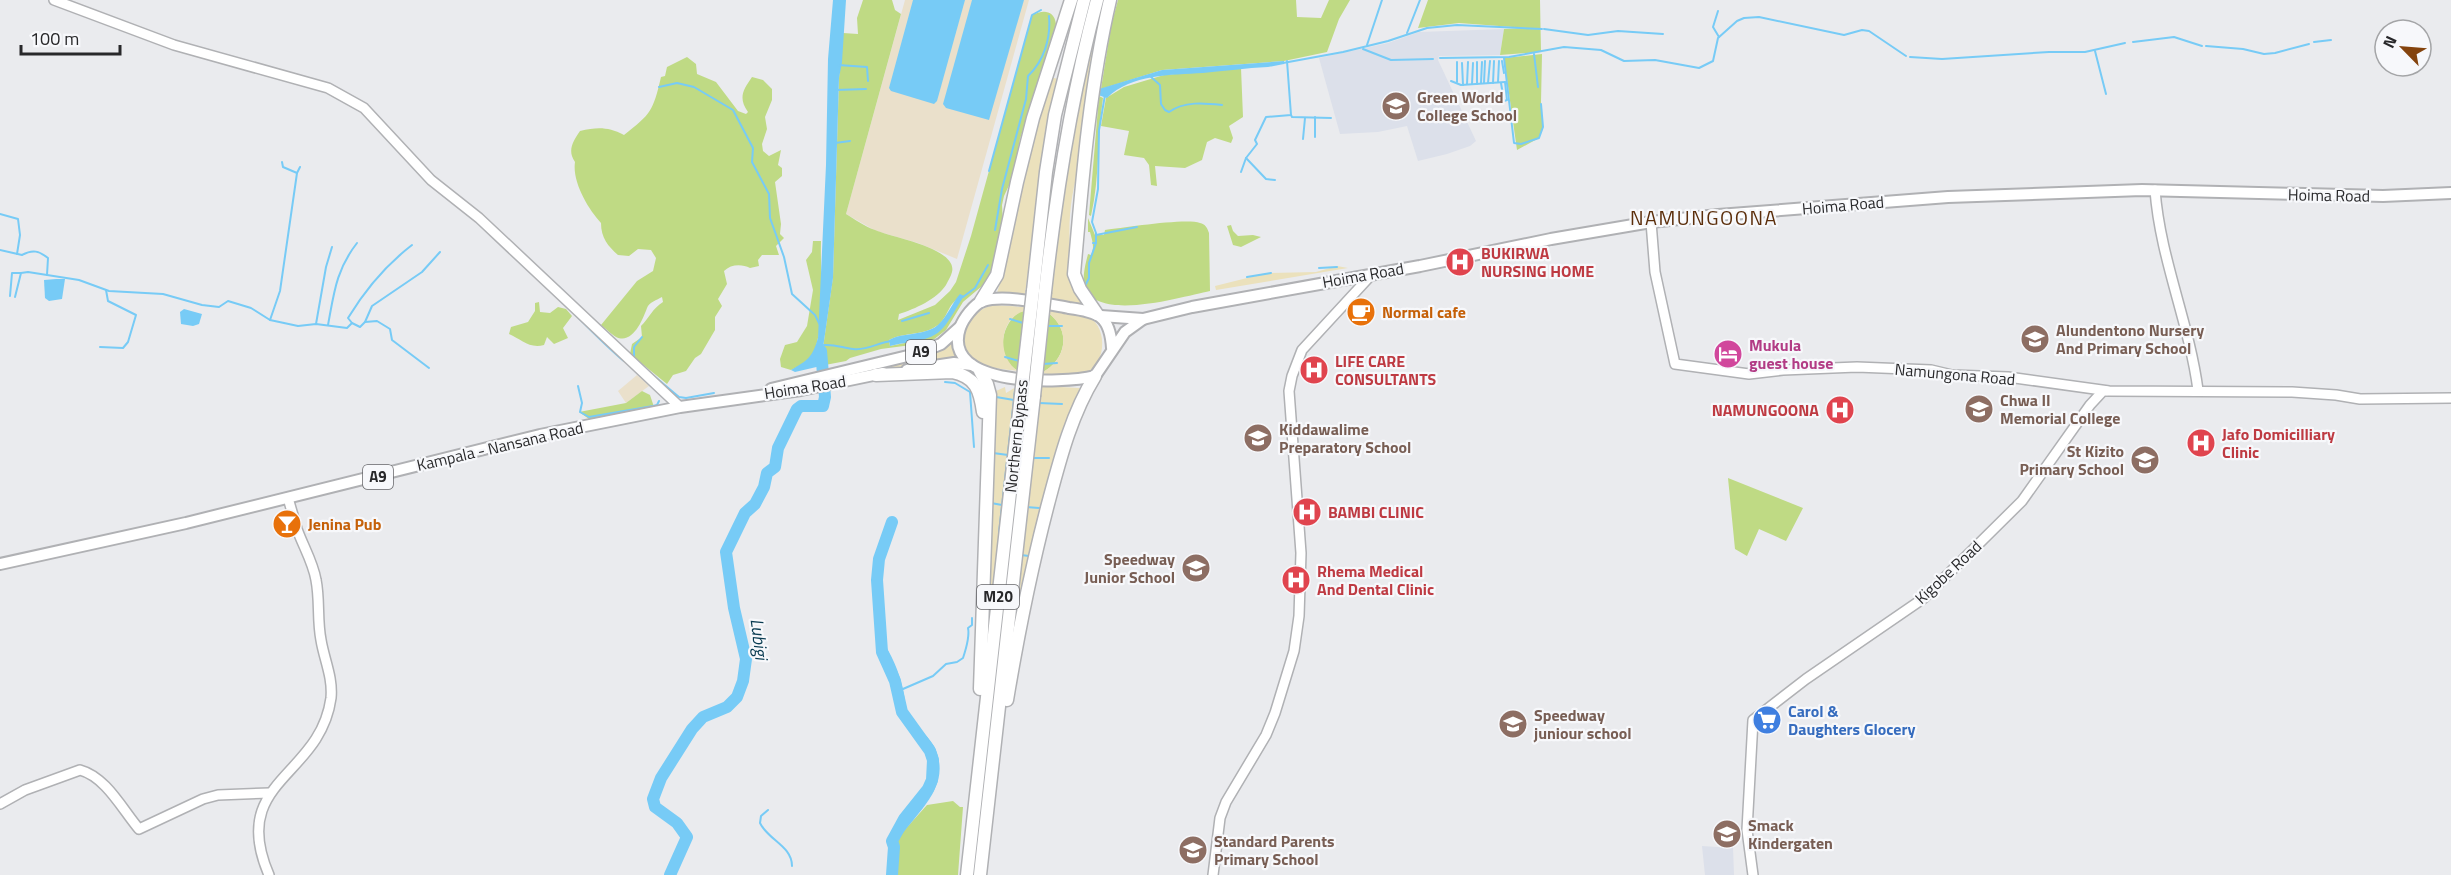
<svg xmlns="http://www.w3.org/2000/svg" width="2451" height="875" viewBox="0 0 2451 875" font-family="'Titillium Web',sans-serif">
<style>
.built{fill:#dce0ea}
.industrial{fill:#eae0cb}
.green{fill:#bfda84;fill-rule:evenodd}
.sand{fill:#ebe1bc}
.water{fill:#77cbf6}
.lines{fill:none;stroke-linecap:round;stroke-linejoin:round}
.stream{stroke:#77cbf6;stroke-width:2}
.river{stroke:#77cbf6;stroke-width:12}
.secondary-casing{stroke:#b0b1b4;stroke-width:12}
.primary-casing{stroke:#b0b1b4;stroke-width:14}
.highway-casing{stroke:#b0b1b4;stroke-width:15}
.secondary{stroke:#fff;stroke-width:9}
.primary{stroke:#fff;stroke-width:10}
.highway{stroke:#fff;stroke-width:12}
.highway-bridge-casing{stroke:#b0b1b4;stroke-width:15;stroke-linecap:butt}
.highway-bridge{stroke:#fff;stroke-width:12}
.labels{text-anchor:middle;stroke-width:4.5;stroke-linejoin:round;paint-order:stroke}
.shield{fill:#f7f8fb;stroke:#666669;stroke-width:1.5}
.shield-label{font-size:15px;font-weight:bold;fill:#28282a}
.education-label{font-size:16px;font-weight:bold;fill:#785e54;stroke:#f7f8fb;text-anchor:start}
.street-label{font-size:16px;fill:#28282a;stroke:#f7f8fb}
.health-label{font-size:16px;font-weight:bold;fill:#be3a42;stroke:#f7f8fb;text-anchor:start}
.food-label{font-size:16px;font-weight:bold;fill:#c56008;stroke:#f7f8fb;text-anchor:start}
.hotel-label{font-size:16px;font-weight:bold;fill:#b23c85;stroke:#f7f8fb;text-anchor:start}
.shop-label{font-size:16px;font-weight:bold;fill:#366cbe;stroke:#f7f8fb;text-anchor:start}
.water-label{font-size:18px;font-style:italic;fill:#093b51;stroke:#f7f8fb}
.quarter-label{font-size:20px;letter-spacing:1.5px;fill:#5b2e0b;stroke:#f7f8fb}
</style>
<rect width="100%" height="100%" fill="#eaebee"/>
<g class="built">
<path d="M1504 29 1500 55 1439 56 1438 60 1476 141 1470 146 1447 154 1418 161 1407 126 1378 132 1340 134 1319 58 1388 43 1419 32Z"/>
<path d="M1702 846 1733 848 1734 875H1705Z"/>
</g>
<g class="industrial">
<path d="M905 0H1029L957 259 918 243 876 231 846 214Z"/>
<path d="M637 375 649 386 626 403 618 391Z"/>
</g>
<g class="green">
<path d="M863 0H892L895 10 901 14 846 214C856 220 864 226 875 230 890 237 958 248 952 272 951 276 948 281 946 285 937 299 915 309 899 314L898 320 935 305 950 291 956 282 971 236 1032 15C1042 10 1054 9 1056 24L1020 139 1012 179 1004 196 1002 205 1003 224 997 265 988 281 963 302 946 330 933 340 919 344 881 349 850 358 846 361 825 365V359L822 355 833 277 839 78 843 33 858 34 857 18ZM963 296 954 309 924 339 890 346 889 340C903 332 926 336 939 324 950 314 947 303 963 296Z"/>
<path d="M1118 0H1296L1297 17 1321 18 1329 0H1350L1339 19 1327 52 1284 61 1162 70 1101 89 1111 26Z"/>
<path d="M1428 0H1540L1541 52 1500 55 1504 29 1526 28 1459 23 1418 28Z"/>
<path d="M1542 54 1541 102 1543 127 1539 138 1517 150 1504 58Z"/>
<path d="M687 57 696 64 697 74 716 82 738 111 746 114 748 112C738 98 743 90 752 77L763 80 772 89V100L765 117 767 129 762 144 763 151 769 156 781 150 778 165 782 168V176L775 182 781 224 780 234 784 238 776 246 779 255H762L758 260 759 266 750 268C742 264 731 264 724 271L727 284 718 299 722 306 715 317V330L701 354 695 358 686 371 673 375 667 384 630 354 632 344 642 337 641 326C649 318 653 308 663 302L662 297C657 300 649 302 647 308 643 319 633 345 616 337 611 334 605 328 601 325L637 281 653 271 656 258 651 250 638 249 629 256 618 255C608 246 601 238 601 223 588 209 572 182 575 162 567 151 573 141 580 131 598 127 608 127 624 135 651 114 653 111 661 77L665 76 667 67Z"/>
<path d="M1241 68 1243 117 1229 126 1233 138 1231 143 1215 138 1207 142 1202 160 1185 168 1155 166 1157 186 1151 185 1149 165 1144 158 1124 155 1129 131 1101 126 1106 98 1124 87 1164 75Z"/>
<path d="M1099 96 1103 98C1097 137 1100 177 1091 216L1089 215Z"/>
<path d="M1088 218 1095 235H1104L1105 230C1123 228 1185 218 1200 223 1205 224 1207 227 1209 233L1210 291C1184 296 1088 326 1084 281 1083 273 1086 262 1088 254L1091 255C1095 247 1092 240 1090 232H1088Z"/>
<path d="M1231 225 1233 231 1238 236 1253 235 1261 237 1241 247 1233 245 1227 226Z"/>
<path d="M813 241H821C820 273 826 326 813 354 809 362 799 366 791 370L781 367 780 359 785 345 797 342 807 326 813 290 806 260 812 252Z"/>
<path d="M539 302 540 312 550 313 558 307 566 309 572 316 563 328 568 338 554 344 547 337 544 345C529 349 521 339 509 334L511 327 528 322 535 311V303Z"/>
<path d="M1021 311H1025L1018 371C995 358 1000 323 1021 311Z"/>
<path d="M1047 312C1073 330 1066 361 1040 374Z"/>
<path d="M642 391 650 395 654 407 589 419 579 412 626 403Z"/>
<path d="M1728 478 1803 508 1786 541 1759 529 1747 556 1735 549Z"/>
<path d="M953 801 960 807H963L958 875H892L894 847 901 834 927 805Z"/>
</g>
<g class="sand">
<path d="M1101 0H1104L1081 164C1069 193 1067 234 1072 266 1074 278 1079 290 1083 302L1080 306 1049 300 1067 159Z"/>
<path d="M1050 77 1058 79 1046 141 1025 294 997 293 1005 265 1015 211Z"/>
<path d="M1337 266 1348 268 1216 290 1215 286 1267 273 1316 272Z"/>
<path d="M995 305 1025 307V311C999 317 996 357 1018 371 1004 369 988 369 976 361 951 344 969 308 995 305Z"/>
<path d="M1048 309C1060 311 1078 311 1089 317 1109 329 1106 367 1083 374 1070 378 1054 375 1041 373 1067 360 1072 330 1047 312Z"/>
<path d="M953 343 957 358 828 378 930 355Z"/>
<path d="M1040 386 1080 388 1061 433 1048 479 1025 581 1018 608 1014 613Z"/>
<path d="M1005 387 1006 393 1016 387 988 637 996 391Z"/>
</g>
<g class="water">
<path d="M833 0H846L842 62 839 78 833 278 822 355 825 359V365L795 372 791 370C808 360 812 358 818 338L826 165 828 59Z"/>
<path d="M913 0H965L937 101 934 104 891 91 889 88Z"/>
<path d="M972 0H1024L989 120 946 108 943 104Z"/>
<path d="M1284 61V64L1268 67C1246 68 1225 71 1203 73 1171 75 1131 74 1107 98L1098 95 1099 89 1162 70Z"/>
<path d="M56 279H65L62 299 49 301 45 298 44 280Z"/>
<path d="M960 294 964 296C957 306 951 319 943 328 930 343 907 341 890 346L889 340C903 332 925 336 938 325 947 317 952 303 960 294Z"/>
<path d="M184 309 202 314 199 324 193 326 181 324 180 312Z"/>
<path d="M881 639C892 655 899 671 903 690 905 698 905 706 908 713 914 726 927 734 934 746 955 789 912 814 894 847L896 838 913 809 931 791 935 779V763L929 750 923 745 904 711Z"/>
</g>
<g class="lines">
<g class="stream">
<path d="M1718 11 1713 27 1719 37"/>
<path d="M1544 29 1588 35 1618 31 1663 34"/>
<path d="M1407 33 1420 0"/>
<path d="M2133 42 2174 37 2202 46"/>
<path d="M2314 42 2331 40"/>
<path d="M1367 45 1382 0"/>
<path d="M2206 46 2243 49 2264 54 2275 53 2309 44"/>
<path d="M1363 49 1391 60 1433 59"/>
<path d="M2095 51 2106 94"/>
<path d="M1534 54 1538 87"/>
<path d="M1910 57 1942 59 2049 52H2085L2125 43"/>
<path d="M1440 58 1509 57 1564 47 1601 50 1624 61 1655 60 1699 68 1713 61 1718 38 1737 21 1744 18 1759 17 1844 35 1862 30 1869 31 1906 56"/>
<path d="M1504 58 1514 143 1521 144 1539 138 1543 127 1541 104"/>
<path d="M1502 61 1504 73"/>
<path d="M1283 63 1343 52 1388 41 1427 28 1457 25 1542 29"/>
<path d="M1462 63 1463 85"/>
<path d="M838 65 867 67 868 81"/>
<path d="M1150 76 1160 85 1161 104 1165 110 1169 112C1184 101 1204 103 1222 105"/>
<path d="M1451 81 1461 85 1505 82"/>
<path d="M1457 82V62"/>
<path d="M1498 82 1499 61"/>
<path d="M1481 83 1482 62"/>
<path d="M1484 83 1485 61"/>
<path d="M1488 83 1490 61"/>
<path d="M1493 83 1494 61"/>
<path d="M1501 83 1504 101"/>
<path d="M1467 84 1468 62"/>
<path d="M1472 84 1473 63"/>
<path d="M1477 84V62"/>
<path d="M659 87 677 83 694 87 733 110 753 148 752 162 769 194 770 218 784 257 792 294 815 315 820 325"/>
<path d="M836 90 866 89"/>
<path d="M1504 101 1507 100 1505 82"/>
<path d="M1291 115 1292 117 1331 118"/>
<path d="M1315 117V137"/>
<path d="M1303 139 1305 118"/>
<path d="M835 143 850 141"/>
<path d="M1246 158 1266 179 1275 180"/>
<path d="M282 162 283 167 297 173"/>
<path d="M989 171 1032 15 1041 10"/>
<path d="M1241 172 1246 158 1257 144 1255 140 1266 117 1291 115 1287 61"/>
<path d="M0 214 18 219 20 235 17 254"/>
<path d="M995 230 1002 189 1026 99 1028 76C1044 61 1051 38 1049 16"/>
<path d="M1096 235 1137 227"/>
<path d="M1093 243H1096V233L1092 222 1098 189 1099 130 1105 95"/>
<path d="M0 250 22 255C33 249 39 251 48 258L47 275"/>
<path d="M1319 268 1337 267"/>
<path d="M1247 277 1271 273"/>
<path d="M1086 284 1089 278V263L1096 243"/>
<path d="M558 286 575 303"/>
<path d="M10 296 12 273H21"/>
<path d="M15 297 21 273 28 272 79 280 109 291 163 294 202 305 219 307 228 301 251 308 270 320 298 326 316 324 347 328 352 323 360 327 365 322 377 321 390 329 392 340 429 368"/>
<path d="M963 297 975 288 988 265"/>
<path d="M560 300C582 320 601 342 624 361"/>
<path d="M1010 319 1023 323"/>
<path d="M270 320 280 291 297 173 300 167"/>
<path d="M902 321 929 313"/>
<path d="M365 322 372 306 422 272 440 252"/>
<path d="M352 323 348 318C365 290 386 265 412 245"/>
<path d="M316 324 326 267 332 247"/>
<path d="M328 325C334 293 336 270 357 243"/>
<path d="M1047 326H1062"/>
<path d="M824 345C835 344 843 348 853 349 868 351 878 342 892 341"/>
<path d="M100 347 123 348 128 342 136 315 108 301 106 290"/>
<path d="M1005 357 1019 361"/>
<path d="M634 358V347L642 337"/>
<path d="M1043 364 1057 363"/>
<path d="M642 366 679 397 686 398 714 393"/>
<path d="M945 382 955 383 970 392 974 447"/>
<path d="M578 386 582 403 580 412 589 417 653 406 657 405 659 401"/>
<path d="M996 397 1014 400"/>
<path d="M1039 403 1062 404"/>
<path d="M993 453 1008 455"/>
<path d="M1032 458H1049"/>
<path d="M991 503 1002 505"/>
<path d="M1026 507 1039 508"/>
<path d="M999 533 1015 390"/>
<path d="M1021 555 1029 556"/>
<path d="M896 692 933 676 946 664 957 662 963 658C966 649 970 637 968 628L972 625V618"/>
<path d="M768 810 761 816 760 823C768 840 792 846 792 866"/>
</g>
<g class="river">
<path d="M670 875 687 837 677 823 655 807 653 799 661 778 692 729 703 717 727 707 737 697 743 681 746 659 734 608 726 552 745 513 755 504 764 487 767 473 775 467 778 448 797 409 801 406H823L825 397 821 351"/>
<path d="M892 875 894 847 892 841 904 819 928 789 932 780 933 760 930 751 902 712 895 681 882 652 877 580 879 559 892 522"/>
</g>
<g class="secondary-casing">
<g id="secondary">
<path d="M54 0 174 45 328 88 364 108 431 180 479 218 680 407"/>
<path d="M2155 190C2160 258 2189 322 2198 390"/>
<path d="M1651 222 1655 272 1675 364 1749 374 1783 370 1857 367 1931 370 1952 375 2008 377 2109 391 2292 392 2336 395 2360 399 2451 398"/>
<path d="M0 804 25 790 80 770C106 777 122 809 139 829L203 799 218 795 270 793"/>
<path d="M269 875C228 780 320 778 331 698 333 677 324 659 321 640 317 620 320 600 316 580 313 562 303 546 297 529 294 519 291 508 288 498"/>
<path d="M1213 875 1220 818 1226 802 1266 735 1275 713 1294 651 1299 616 1301 553 1289 391 1292 376 1302 350 1373 273"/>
<path d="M1753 875 1747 830 1753 720 1806 679 1924 598 2022 501 2090 405 2103 391H2106"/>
</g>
</g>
<g class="primary-casing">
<g id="primary">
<path d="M1101 316 1143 319 1192 307 1420 266 1551 239 1651 222 1718 215 1948 197 2142 190 2383 196 2451 193"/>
<path d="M1112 348C1110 316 1099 312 1069 308 1047 304 1004 294 983 301 974 304 963 319 960 328 940 388 1063 384 1095 376L1125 332 1143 319"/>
<path d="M907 370 954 363 972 365"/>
<path d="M771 389 916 354 941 344 960 327"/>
<path d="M0 564 186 523 540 435 680 407 801 390 883 373"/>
</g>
</g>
<g class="highway-casing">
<g id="highway">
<path d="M1033 291 1046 172 1055 115 1084 0"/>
<path d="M1045 292C1056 193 1071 97 1097 0"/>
<path d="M981 301 997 275 1017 182 1033 118 1071 0"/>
<path d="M1097 314 1080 289 1074 274C1082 182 1089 90 1110 0"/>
<path d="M876 375 952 372C976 377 980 390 983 412"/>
<path d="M980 689 990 395 987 384 980 371"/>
<path d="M1007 700C1018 634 1031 569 1048 504 1060 459 1071 415 1095 376"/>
<path d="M967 875 1021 395"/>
<path d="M980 875 1034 396"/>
</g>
</g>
<use href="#secondary" class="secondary"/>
<use href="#primary" class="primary"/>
<use href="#highway" class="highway"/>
<g class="highway-bridge-casing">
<g id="highway-bridge">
<path d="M1021 395 1033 291"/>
<path d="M1034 396 1045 292"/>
</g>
</g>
<use href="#highway-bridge" class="highway-bridge"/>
</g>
<defs>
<g id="school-disc" transform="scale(1.5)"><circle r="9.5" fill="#8d6e63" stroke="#f7f8fb"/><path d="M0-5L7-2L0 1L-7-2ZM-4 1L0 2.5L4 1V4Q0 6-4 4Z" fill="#fff"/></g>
<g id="hospital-disc" transform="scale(1.5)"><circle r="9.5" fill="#e0444e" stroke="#f7f8fb"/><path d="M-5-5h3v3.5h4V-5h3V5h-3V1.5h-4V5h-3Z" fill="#fff"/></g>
<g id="cafe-disc" transform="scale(1.5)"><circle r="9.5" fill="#e8710a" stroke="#f7f8fb"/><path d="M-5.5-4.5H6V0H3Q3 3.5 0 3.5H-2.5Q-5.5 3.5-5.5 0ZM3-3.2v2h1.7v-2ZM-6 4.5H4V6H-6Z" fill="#fff"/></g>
<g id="hotel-disc" transform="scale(1.5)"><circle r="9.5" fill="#d1479c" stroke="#f7f8fb"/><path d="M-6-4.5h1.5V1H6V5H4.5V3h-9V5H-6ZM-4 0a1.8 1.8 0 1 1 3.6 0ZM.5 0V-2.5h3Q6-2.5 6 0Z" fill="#fff"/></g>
<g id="university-disc" transform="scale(1.5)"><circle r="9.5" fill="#8d6e63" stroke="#f7f8fb"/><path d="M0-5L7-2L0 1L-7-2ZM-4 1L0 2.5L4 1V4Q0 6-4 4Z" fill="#fff"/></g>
<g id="bar-disc" transform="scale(1.5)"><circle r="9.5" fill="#e8710a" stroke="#f7f8fb"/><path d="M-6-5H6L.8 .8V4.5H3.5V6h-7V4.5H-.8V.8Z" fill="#fff"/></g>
<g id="supermarket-disc" transform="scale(1.5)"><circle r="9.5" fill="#3f7fe0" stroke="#f7f8fb"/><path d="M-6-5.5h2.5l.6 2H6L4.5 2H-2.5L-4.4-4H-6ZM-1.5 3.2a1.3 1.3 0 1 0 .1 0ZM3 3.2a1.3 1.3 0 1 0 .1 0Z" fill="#fff"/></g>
</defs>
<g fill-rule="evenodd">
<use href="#school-disc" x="1396" y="106"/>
<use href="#hospital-disc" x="1460" y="262"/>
<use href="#cafe-disc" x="1361" y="312"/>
<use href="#school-disc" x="2035" y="339"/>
<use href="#hotel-disc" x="1728" y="354"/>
<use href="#hospital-disc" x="1314" y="370"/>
<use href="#university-disc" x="1979" y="409"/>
<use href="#hospital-disc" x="1840" y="410"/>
<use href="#school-disc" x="1258" y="438"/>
<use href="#hospital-disc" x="2201" y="443"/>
<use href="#school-disc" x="2145" y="460"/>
<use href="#hospital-disc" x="1307" y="512"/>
<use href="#bar-disc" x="287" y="524"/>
<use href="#school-disc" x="1196" y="568"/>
<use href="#hospital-disc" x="1296" y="580"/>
<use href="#supermarket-disc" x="1767" y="720"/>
<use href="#school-disc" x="1513" y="724"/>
<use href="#school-disc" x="1727" y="834"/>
<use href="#school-disc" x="1193" y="850"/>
</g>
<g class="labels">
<g class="shield">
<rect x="906" y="340" width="30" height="24" rx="4.5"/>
<rect x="363" y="465" width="30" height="24" rx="4.5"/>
<rect x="977" y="585" width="42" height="24" rx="4.5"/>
</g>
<g class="shield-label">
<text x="921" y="357">A9</text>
<text x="378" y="482">A9</text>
<text x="998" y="602">M20</text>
</g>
<g class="education-label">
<text x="1417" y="103">Green World<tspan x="1417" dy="18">College School</tspan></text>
<text x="2056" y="336">Alundentono Nursery<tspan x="2056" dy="18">And Primary School</tspan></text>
<text x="2000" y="406">Chwa II<tspan x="2000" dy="18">Memorial College</tspan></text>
<text x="1279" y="435">Kiddawalime<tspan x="1279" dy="18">Preparatory School</tspan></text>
<text x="2124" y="457" text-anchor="end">St Kizito<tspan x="2124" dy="18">Primary School</tspan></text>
<text x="1175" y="565" text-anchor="end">Speedway<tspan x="1175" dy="18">Junior School</tspan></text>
<text x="1534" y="721">Speedway<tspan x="1534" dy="18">juniour school</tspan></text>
<text x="1748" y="831">Smack<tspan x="1748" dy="18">Kindergaten</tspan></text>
<text x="1214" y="847">Standard Parents<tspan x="1214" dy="18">Primary School</tspan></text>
</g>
<g class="street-label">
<text transform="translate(2329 195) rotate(1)" y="6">Hoima Road</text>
<text transform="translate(1843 205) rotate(-5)" y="6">Hoima Road</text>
<text transform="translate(1363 275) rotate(-10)" y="6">Hoima Road</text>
<text transform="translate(1955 374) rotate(5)" y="6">Namungona Road</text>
<text transform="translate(805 387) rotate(-9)" y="6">Hoima Road</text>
<text transform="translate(1016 436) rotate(-84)" y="6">Northern Bypass</text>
<text transform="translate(500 446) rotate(-13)" y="6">Kampala - Nansana Road</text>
<text transform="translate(1948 572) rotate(-43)" y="6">Kigobe Road</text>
</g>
<g class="health-label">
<text x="1481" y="259">BUKIRWA<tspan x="1481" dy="18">NURSING HOME</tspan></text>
<text x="1335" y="367">LIFE CARE<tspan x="1335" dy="18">CONSULTANTS</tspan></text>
<text x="1819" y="416" text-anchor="end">NAMUNGOONA</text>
<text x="2222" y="440">Jafo Domicilliary<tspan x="2222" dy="18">Clinic</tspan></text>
<text x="1328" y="518">BAMBI CLINIC</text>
<text x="1317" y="577">Rhema Medical<tspan x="1317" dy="18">And Dental Clinic</tspan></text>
</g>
<g class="food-label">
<text x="1382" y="318">Normal cafe</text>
<text x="308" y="530">Jenina Pub</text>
</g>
<g class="hotel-label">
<text x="1749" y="351">Mukula<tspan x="1749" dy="18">guest house</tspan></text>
</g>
<g class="shop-label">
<text x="1788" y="717">Carol &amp;<tspan x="1788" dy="18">Daughters Glocery</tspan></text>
</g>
<g class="water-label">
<text transform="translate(759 639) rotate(83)" y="6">Lubigi</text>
</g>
<g class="quarter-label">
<text x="1704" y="225">NAMUNGOONA</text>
</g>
</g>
<g transform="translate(2403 48) rotate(295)"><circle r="28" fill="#f7f8fb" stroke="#a4a5a7" stroke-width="1.5"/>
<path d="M0-4.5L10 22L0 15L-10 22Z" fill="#84430d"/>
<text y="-9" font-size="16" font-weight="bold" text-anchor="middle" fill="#28282a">N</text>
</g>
<path d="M21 45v9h99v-9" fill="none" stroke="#28282a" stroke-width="3"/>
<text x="30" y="45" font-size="18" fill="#28282a" stroke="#f7f8fb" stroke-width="4.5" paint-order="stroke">100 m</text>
</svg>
